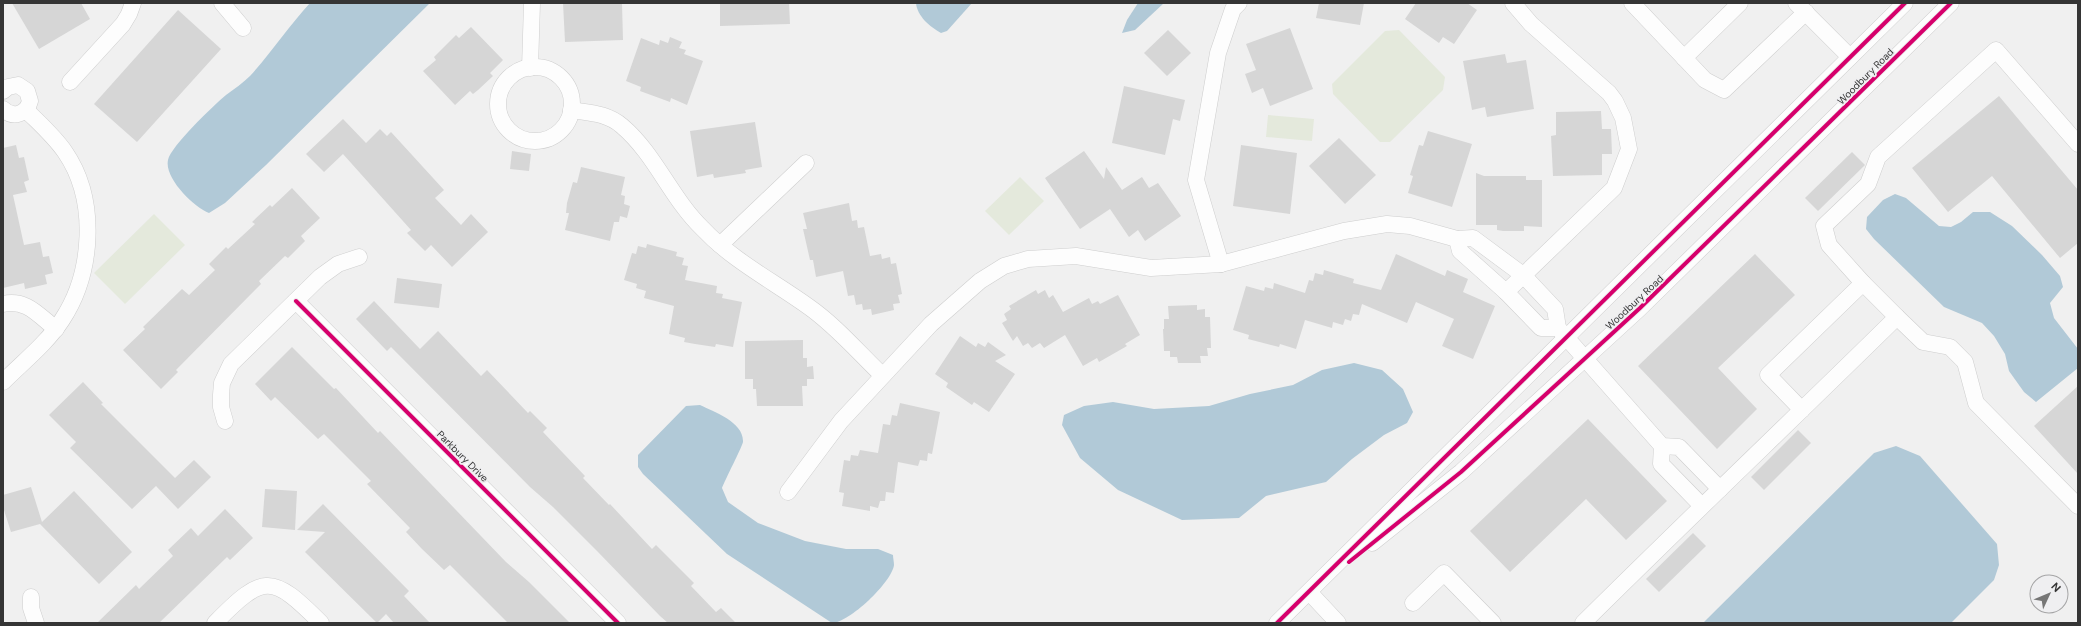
<svg xmlns="http://www.w3.org/2000/svg" width="2081" height="626" viewBox="0 0 2081 626" font-family="'DM Sans',sans-serif">
<style>
.green{fill:#e4e9dc}
.water{fill:#b1c9d7}
.building{fill:#d6d6d6}
.lines{fill:none;stroke-linecap:round;stroke-linejoin:round}
.minor-casing{stroke:#cecece;stroke-width:17}
.minor{stroke:#fdfdfd;stroke-width:16}
.cycleway-casing{stroke:#efeff1;stroke-width:6}
.cycleway{stroke:#d6006c;stroke-width:4}
.labels{text-anchor:middle;stroke-width:3.5;stroke-linejoin:round;paint-order:stroke}
.street-label{font-size:10px;fill:#353535;stroke:#efeff1}
</style>
<rect width="100%" height="100%" fill="#f0f0f0"/>
<g class="green">
<path d="M1399 30 1445 77 1443 90 1390 142H1380L1333 94 1332 84 1385 31Z"/>
<path d="M1268 115 1314 119 1312 141 1266 137Z"/>
<path d="M1020 177 1044 201 1009 235 985 211Z"/>
<path d="M154 214 185 245 125 304 94 273Z"/>
</g>
<g class="water">
<path d="M310 3H430L266 165 225 203 209 213C194 207 164 178 168 160 171 146 214 105 226 95 234 89 243 83 250 76 271 53 289 26 310 3Z"/>
<path d="M916 3H972L947 31 941 33C930 27 917 16 916 3Z"/>
<path d="M1138 3H1164L1135 30 1122 33 1127 20Z"/>
<path d="M1895 194 1906 198 1939 226 1951 227 1961 222 1973 212H1990L2012 226 2042 255 2060 276 2063 287 2050 303 2054 318 2078 349V368L2036 402 2024 392 2009 371 2005 354 1994 336 1982 323 1944 307 1874 239 1866 229 1867 217 1883 200Z"/>
<path d="M1354 363 1382 370 1403 389 1413 412 1407 423 1384 435 1352 459 1326 482 1266 496 1239 518 1182 520 1118 490 1080 458 1062 425 1064 415 1084 406 1113 402 1154 409 1209 406 1250 394 1293 385 1322 370Z"/>
<path d="M700 405C714 412 744 422 743 442 742 447 725 480 722 488L728 502 758 523 805 541 846 549H878L893 555C893 558 894 562 894 565 892 582 849 623 832 623L727 554 643 474 638 467V455L686 406Z"/>
<path d="M1896 446 1920 456 1997 544 1999 565 1994 580 1951 623H1703L1874 453Z"/>
</g>
<g class="building">
<path d="M12 3H81L90 19 39 49Z"/>
<path d="M563 3H622L623 40 565 42Z"/>
<path d="M720 3H789L790 24 720 26Z"/>
<path d="M1319 3H1364L1360 25 1316 18Z"/>
<path d="M1416 3H1467L1477 10 1454 44 1443 37 1439 43 1405 19Z"/>
<path d="M178 10 221 49 137 142 94 104Z"/>
<path d="M471 27 503 60 490 73 493 76 478 90 473 94 470 91 455 105 423 71 436 60 434 57 456 35 459 38Z"/>
<path d="M1290 28 1313 89 1270 106 1263 88 1252 93 1245 74 1256 70 1246 44Z"/>
<path d="M1168 30 1191 53 1167 76 1144 53Z"/>
<path d="M670 37 682 42 679 48 686 50 684 54 703 61 687 105 671 98 670 102 640 91 641 87 626 81 641 38 659 45 660 40 668 43Z"/>
<path d="M1505 54 1507 63 1526 60 1534 109 1487 117 1485 107 1472 110 1463 61Z"/>
<path d="M1124 86 1185 100 1180 121 1173 119 1165 155 1112 143Z"/>
<path d="M1999 96 2078 190V243L2060 258 1992 176 1948 212 1912 168Z"/>
<path d="M1601 111 1602 129H1611L1612 154H1602V175L1553 176 1551 136 1556 135V112Z"/>
<path d="M343 119 366 143 380 129 387 136 391 132 444 190 435 198 461 225 471 214 488 232 452 267 431 245 425 251 407 233 411 230 343 154 324 172 306 154Z"/>
<path d="M755 122 762 167 745 170 746 173 714 178 713 174 697 177 690 131Z"/>
<path d="M1428 131 1472 144 1452 207 1408 193 1413 176 1410 175 1419 145 1423 146Z"/>
<path d="M1339 138 1376 175 1345 204 1309 166Z"/>
<path d="M16 145 19 158 24 157 29 180 24 182 27 192 13 195 24 245 40 242 43 257 49 256 53 273 45 275 47 284 25 289 24 283 3 288V148Z"/>
<path d="M1241 145 1297 153 1290 214 1233 206Z"/>
<path d="M512 151 531 154 529 171 510 169Z"/>
<path d="M1084 151 1104 179 1106 167 1122 190 1142 177 1149 188 1158 183 1181 216 1145 241 1138 230 1129 237 1110 209 1080 229 1045 178Z"/>
<path d="M1852 152 1865 165 1818 211 1805 198Z"/>
<path d="M581 167 625 177 621 195 625 196 624 204 630 206 627 218 620 216 619 222H614L610 241 565 230 569 213H566L567 203 573 182 577 183Z"/>
<path d="M1476 173 1484 176H1526V180H1542V227L1524 226V231H1503L1497 230V225H1476Z"/>
<path d="M292 188 320 218 301 236 305 241 288 258 285 256 259 281 261 284 176 370 178 372 161 389 123 350 145 329 143 327 182 289 189 295 215 270 209 264 226 247 228 249 255 224 252 222 270 205 272 207Z"/>
<path d="M849 203 852 221 857 220 858 228 864 227 870 256 881 254 882 259 890 257 891 264 896 263 902 294 898 295 900 303 893 304 894 310 872 315 871 309 863 310 862 304 856 305 854 295 848 296 843 271 816 277 813 260H810L803 229H807L803 213Z"/>
<path d="M647 244 677 252 676 256 684 258 682 265 688 266 685 280 717 286 716 293 723 294 722 298 742 302 733 347 716 344 715 347 695 344 684 342 685 338 669 334 674 306 644 298 646 291 636 288 637 284 624 280 632 253 636 254 638 246 646 248Z"/>
<path d="M1396 254 1445 276 1447 270 1468 279 1463 292 1495 306 1473 359 1442 346 1454 319 1416 302 1407 323 1362 304 1359 315 1353 314 1351 321 1345 319 1343 325 1333 322 1332 328 1305 320 1296 349 1280 344 1279 347 1248 339 1249 335 1233 330 1246 286 1264 291 1265 287 1273 289 1274 283 1305 293 1309 280 1313 281 1315 273 1323 275 1324 270 1354 279 1353 283 1381 290Z"/>
<path d="M1755 254 1795 295 1718 368 1757 409 1717 449 1638 366Z"/>
<path d="M397 278 442 284 439 308 394 303Z"/>
<path d="M1036 290 1038 294 1045 290 1049 298 1053 295 1063 312 1089 298 1092 304 1098 301 1100 304 1118 295 1140 335 1125 344 1127 346 1099 362 1097 358 1083 366 1065 335 1044 348 1040 343 1032 348 1028 343 1023 346 1017 336 1013 341 1002 323 1007 320 1004 314 1011 309 1009 306Z"/>
<path d="M374 301 420 349 438 331 481 376 487 370 528 413 530 411 547 428 543 432 585 476 583 478 609 505 610 504 652 549 656 545 694 583 691 586 716 612 721 608 736 623H668L660 616 597 551 553 507 530 487 391 347 387 351 356 319Z"/>
<path d="M1197 305V310L1205 309V317H1210L1211 348H1207L1208 356H1200L1201 363H1178L1177 357H1170V351H1164L1163 329H1164V319H1169L1168 306Z"/>
<path d="M960 336 976 347 978 343 985 347 988 342 1006 355 995 361 1015 374 989 412 974 402 972 405 946 387 948 383 935 374Z"/>
<path d="M803 340V358H807V367L813 366 814 379H807V386H802L803 406H757L756 389H753V379H745V341Z"/>
<path d="M292 347 334 389 336 388 378 433 380 431 506 562 529 582 570 623H508L450 565 444 570 422 549 406 532 410 528 367 484 371 481 324 434 318 439 275 397 271 401 255 384Z"/>
<path d="M83 382 103 403 101 404 175 478 194 460 211 477 178 509 156 486 132 509 70 448 76 442 49 415Z"/>
<path d="M2078 386V474L2034 426Z"/>
<path d="M900 403 940 412 932 454 928 453 927 461 920 460 918 466 898 462 894 493 886 492 885 501H880L878 508 870 506V511L842 506 844 493 839 492 844 460 850 461 851 455 858 456 860 450 878 453 883 424 890 425 892 415 897 416Z"/>
<path d="M1588 419 1667 501 1626 540 1586 499 1510 572 1470 531Z"/>
<path d="M1798 430 1811 443 1764 490 1751 477Z"/>
<path d="M31 487 42 522 74 491 132 552 99 584 40 524 11 532 3 507V495Z"/>
<path d="M265 489 297 491 295 530 262 527Z"/>
<path d="M323 504 409 591 404 596 430 623H394L386 614 377 623 305 552 325 532 297 530Z"/>
<path d="M225 509 253 538 230 560 227 557 159 623H97L136 585 139 589 173 556 168 550 191 528 198 536Z"/>
<path d="M1693 533 1706 546 1659 592 1646 579Z"/>
</g>
<g class="lines">
<g class="minor-casing">
<g id="minor">
<path d="M222 3 243 28"/>
<path d="M1632 3 1705 80 1724 90 1806 12"/>
<path d="M1796 3 1850 57"/>
<path d="M1684 58 1740 3"/>
<circle cx="535" cy="104" r="37"/>
<path d="M530 68 532 3"/>
<path d="M70 82 123 24 129 14 133 3"/>
<path d="M3 91 8 87 18 85 27 91 30 101C27 114 13 119 3 109"/>
<path d="M571 110C590 113 607 113 622 126 655 154 671 198 702 228 733 261 773 281 809 307 836 326 858 352 882 375"/>
<path d="M1457 239 1460 251 1506 292 1541 328H1558"/>
<path d="M720 245 806 163"/>
<path d="M1221 264 1196 180 1218 53 1233 9 1239 3"/>
<path d="M1863 283 1829 245 1824 226 1868 184 1878 157 1996 50 2078 144"/>
<path d="M1506 292 1614 188 1629 149 1623 118 1615 101 1609 93 1531 24 1513 3"/>
<path d="M296 301 618 623"/>
<path d="M3 304C27 299 38 315 56 329"/>
<path d="M1897 317 1923 342 1950 347 1965 362 1976 403 2078 506"/>
<path d="M3 382C23 362 47 343 62 320 93 273 98 200 65 152 54 136 39 123 26 110"/>
<path d="M225 421 221 407V395L222 383 231 364 320 277 338 264 359 257"/>
<path d="M1662 446 1661 464 1702 506"/>
<path d="M788 492 841 421 931 324 980 281 1004 266 1028 259 1076 256 1151 268 1221 264 1344 231 1387 224 1410 226 1457 239 1473 238 1523 275 1555 309 1558 328 1662 446 1679 447 1720 489"/>
<path d="M1372 543 1461 472 1640 308 1951 3"/>
<path d="M1310 593 1338 623"/>
<path d="M31 597V608L36 623"/>
<path d="M1413 603 1444 573 1493 623"/>
<path d="M215 623C264 573 272 574 321 623"/>
<path d="M1277 623 1905 3"/>
<path d="M1583 623C1687 520 1793 419 1897 317L1863 283 1768 375 1802 410"/>
</g>
</g>
<use href="#minor" class="minor"/>
<g class="cycleway-casing">
<g id="cycleway">
<path d="M296 301 618 623"/>
<path d="M1349 562 1461 472 1640 308 1951 3"/>
<path d="M1277 623 1905 3"/>
</g>
</g>
<use href="#cycleway" class="cycleway"/>
</g>
<g class="labels">
<g class="street-label">
<text transform="translate(1865 76) rotate(-45)" y="4">Woodbury Road</text>
<text transform="translate(1634 302) rotate(-43)" y="4">Woodbury Road</text>
<text transform="translate(463 456) rotate(45)" y="4">Parkbury Drive</text>
</g>
</g>
<rect width="2081" height="626" fill="none" stroke="#353535" stroke-width="8"/>
<g transform="translate(2049 594) rotate(46)"><circle r="19" fill="#efeff1" stroke="#a5a5a6"/>
<path d="M0-3L7 15L0 10L-7 15Z" fill="#767676"/>
<text y="-6" font-size="11" font-weight="bold" text-anchor="middle" fill="#353535">N</text>
</g>
</svg>
